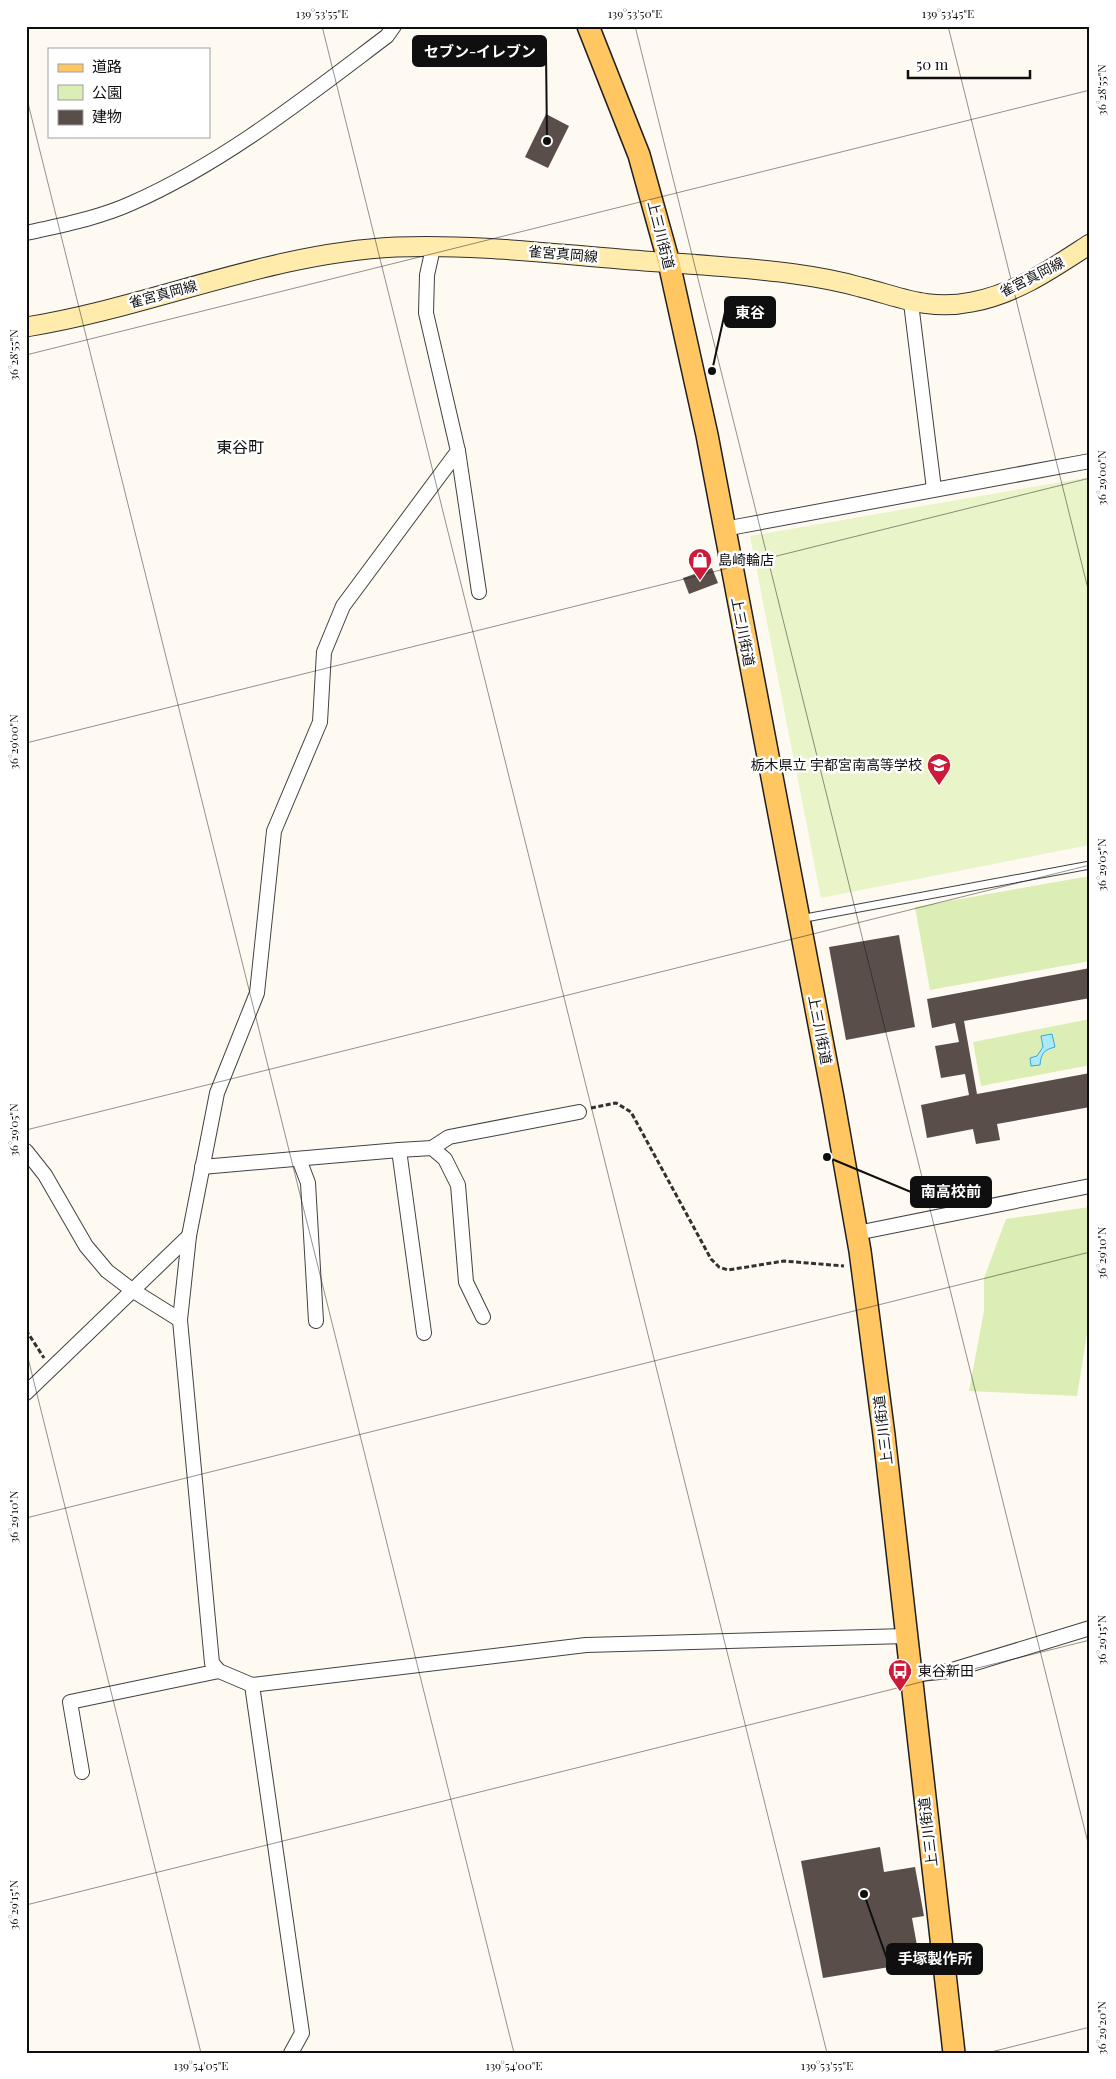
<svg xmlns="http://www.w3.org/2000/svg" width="1116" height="2079" viewBox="0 0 1116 2079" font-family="'Playfair Display','Noto Sans JP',serif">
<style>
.green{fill:#daeeb6}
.pitch{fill:#eaf4c9}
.water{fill:#b0e8fb;stroke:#31aad9}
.building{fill:#594e4a}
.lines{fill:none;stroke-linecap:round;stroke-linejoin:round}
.lane-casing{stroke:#424242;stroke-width:9}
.street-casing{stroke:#424242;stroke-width:16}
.secondary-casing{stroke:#313131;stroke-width:21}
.primary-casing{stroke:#202020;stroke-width:24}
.path{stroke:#313131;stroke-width:3;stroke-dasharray:5 2.5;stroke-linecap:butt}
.lane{stroke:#fff;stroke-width:7}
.street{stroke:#fff;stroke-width:14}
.secondary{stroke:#ffecac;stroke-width:19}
.primary{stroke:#ffc661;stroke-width:21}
.ticks{fill:none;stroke:#0f0f0f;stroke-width:1;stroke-opacity:0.45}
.labels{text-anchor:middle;stroke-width:5;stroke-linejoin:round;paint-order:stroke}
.street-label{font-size:14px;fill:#0f0f0f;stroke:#fff}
.poi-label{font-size:14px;fill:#0f0f0f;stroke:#fff;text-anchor:start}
.quarter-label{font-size:16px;fill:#0f0f0f;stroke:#fff}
.leader{fill:none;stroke:#0f0f0f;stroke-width:2}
.callout-dot{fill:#0f0f0f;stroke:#fff;stroke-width:2}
.callout{fill:#0f0f0f;stroke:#0f0f0f;stroke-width:2}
.callout-label{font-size:15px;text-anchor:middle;font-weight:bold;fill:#fff}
.neatline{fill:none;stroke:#0f0f0f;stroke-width:2}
.ticks-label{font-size:12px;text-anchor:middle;fill:#0f0f0f}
</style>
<rect width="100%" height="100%" fill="#fffaf1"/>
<g class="green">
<path d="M1090 876V961L930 990 915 907Z"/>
<path d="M1090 1019V1065L981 1086 973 1042Z"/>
<path d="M1090 1207V1315L1077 1396 969 1391 984 1311V1278L1006 1219Z"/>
</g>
<path class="pitch" d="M1090 477V845L821 898 750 536Z"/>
<path class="water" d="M1052 1034 1055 1047C1044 1050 1041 1053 1040 1065L1031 1066 1030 1058 1037 1056 1043 1047 1041 1036Z"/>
<g class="building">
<path d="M546 114 569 126 548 168 525 157Z"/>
<path d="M712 568 718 583 689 594 683 578Z"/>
<path d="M899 935 915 1027 846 1040 829 947Z"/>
<path d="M1090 968V998L964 1021 977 1094 1090 1073V1107L997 1124 1000 1140 976 1144 973 1129 927 1138 921 1105 969 1095 965 1074 941 1078 935 1046 959 1042 955 1023 932 1028 927 999Z"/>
<path d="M880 1847 884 1872 915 1867 924 1916 912 1918 920 1962 823 1978 801 1861Z"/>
</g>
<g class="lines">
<g class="lane-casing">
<path id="lane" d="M800 919 1090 865"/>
</g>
<g class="street-casing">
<g id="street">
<path d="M26 233C62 225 99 218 132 203 225 162 306 97 387 36L394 26"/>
<path d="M433 248 427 275 426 313 458 451 343 606 324 652 320 722 274 831 257 993 217 1093 189 1236 180 1320 212 1663 219 1671 252 1685 586 1645 906 1636"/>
<path d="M911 303 934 489"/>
<path d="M458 451 479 592"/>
<path d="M724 529 1090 461"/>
<path d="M432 1148 449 1137 579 1112"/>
<path d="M399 1150 432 1148 445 1159 458 1185 466 1282 483 1317"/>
<path d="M26 1151 45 1175 86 1246 107 1271 132 1290 180 1320"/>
<path d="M299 1159 308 1183 316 1321"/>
<path d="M202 1167 399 1150 424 1333"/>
<path d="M857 1233 1090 1186"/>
<path d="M26 1393 189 1236"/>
<path d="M910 1675 949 1671 1090 1628"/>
<path d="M252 1685 302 2033 291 2053"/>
<path d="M82 1772 70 1702 219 1671"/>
</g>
</g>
<g class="secondary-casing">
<path id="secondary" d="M26 327C151 307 268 253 396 247 470 244 546 253 620 259 679 264 737 266 795 274 817 277 839 281 860 287 901 297 928 311 972 302 1016 294 1053 268 1090 244"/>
</g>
<g class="primary-casing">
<path id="primary" d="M588 26 639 155 669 263 707 435 833 1098 860 1251 884 1435 954 2053"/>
</g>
<g class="path">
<path d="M591 1108 616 1103 631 1112 711 1259 719 1267 728 1270 784 1261 844 1266"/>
<path d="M26 1330 44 1358"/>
</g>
<use href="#lane" class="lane"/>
<use href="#street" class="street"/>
<use href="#secondary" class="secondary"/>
<use href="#primary" class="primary"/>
</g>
<path class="ticks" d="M322 26 827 2053M635 26 1090 1851M948 26 1090 597M26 95 514 2053M26 355 1090 90M26 743 1090 478M26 1130 1090 865M26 1350 201 2053M26 1518 1090 1252M26 1905 1090 1640M987 2053 1090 2027"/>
<defs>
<g id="shop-pin" transform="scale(1.25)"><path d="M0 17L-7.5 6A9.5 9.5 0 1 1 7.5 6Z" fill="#cc1a38" stroke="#fff"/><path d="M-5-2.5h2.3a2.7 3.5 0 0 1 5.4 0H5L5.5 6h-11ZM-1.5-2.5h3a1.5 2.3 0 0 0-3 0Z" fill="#fff"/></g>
<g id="school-pin" transform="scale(1.25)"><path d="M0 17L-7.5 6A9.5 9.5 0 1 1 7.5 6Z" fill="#cc1a38" stroke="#fff"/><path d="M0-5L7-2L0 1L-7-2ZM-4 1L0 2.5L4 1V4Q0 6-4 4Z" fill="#fff"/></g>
<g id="bus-pin" transform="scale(1.25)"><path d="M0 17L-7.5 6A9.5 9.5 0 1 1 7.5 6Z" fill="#cc1a38" stroke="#fff"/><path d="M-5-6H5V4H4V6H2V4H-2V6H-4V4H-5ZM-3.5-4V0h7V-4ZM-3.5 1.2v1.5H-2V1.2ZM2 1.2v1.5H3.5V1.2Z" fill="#fff"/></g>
</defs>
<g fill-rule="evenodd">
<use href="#shop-pin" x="700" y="560"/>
<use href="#school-pin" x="939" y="765"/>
<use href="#bus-pin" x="900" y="1671"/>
</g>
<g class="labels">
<g class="street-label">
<text transform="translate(661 235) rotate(76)" y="5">上三川街道</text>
<text transform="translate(563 254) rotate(5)" y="5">雀宮真岡線</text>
<text transform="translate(1032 277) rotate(-27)" y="5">雀宮真岡線</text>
<text transform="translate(163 294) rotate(-15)" y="5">雀宮真岡線</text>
<text transform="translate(743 632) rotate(79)" y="5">上三川街道</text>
<text transform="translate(820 1030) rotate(79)" y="5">上三川街道</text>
<text transform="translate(883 1430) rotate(-97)" y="5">上三川街道</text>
<text transform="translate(928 1832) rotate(-97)" y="5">上三川街道</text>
</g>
<g class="poi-label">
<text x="718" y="565">島崎輪店</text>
<text x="922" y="770" text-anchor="end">栃木県立 宇都宮南高等学校</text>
<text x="918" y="1676">東谷新田</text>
</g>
<g class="quarter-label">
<text x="240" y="453">東谷町</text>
</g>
</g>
<path class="leader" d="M547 141L546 51M712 371L725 312M827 1157L911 1192M864 1894L887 1959"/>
<g class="callout-dot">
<circle cx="547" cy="141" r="5"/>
<circle cx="712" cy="371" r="5"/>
<circle cx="827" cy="1157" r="5"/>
<circle cx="864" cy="1894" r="5"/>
</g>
<g class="callout">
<rect x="413" y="36" width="133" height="30" rx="5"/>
<rect x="725" y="297" width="50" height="30" rx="5"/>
<rect x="911" y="1177" width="80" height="30" rx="5"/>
<rect x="887" y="1944" width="95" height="30" rx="5"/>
</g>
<g class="callout-label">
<text x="480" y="57">セブン-イレブン</text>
<text x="750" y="318">東谷</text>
<text x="951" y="1197">南高校前</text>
<text x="935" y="1964">手塚製作所</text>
</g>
<rect width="1116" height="2079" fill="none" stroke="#ffffff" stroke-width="55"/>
<rect x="48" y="48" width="162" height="90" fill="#ffffff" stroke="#9f9f9f"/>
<rect x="58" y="64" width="25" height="8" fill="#ffc661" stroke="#9f9f9f"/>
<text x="92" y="72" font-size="15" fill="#0f0f0f">道路</text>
<rect x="58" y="85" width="25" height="15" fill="#daeeb6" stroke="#9f9f9f"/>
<text x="92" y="98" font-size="15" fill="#0f0f0f">公園</text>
<rect x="58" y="110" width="25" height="15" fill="#594e4a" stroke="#9f9f9f"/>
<text x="92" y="122" font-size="15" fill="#0f0f0f">建物</text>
<path d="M908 70v8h122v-8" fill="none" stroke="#0f0f0f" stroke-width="2.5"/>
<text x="916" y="70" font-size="15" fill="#0f0f0f" stroke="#ffffff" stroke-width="4" paint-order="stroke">50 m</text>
<rect x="28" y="28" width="1060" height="2024" class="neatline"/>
<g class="ticks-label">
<text x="322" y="18">139°53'55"E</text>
<text x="635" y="18">139°53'50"E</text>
<text x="948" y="18">139°53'45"E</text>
<text transform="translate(1102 90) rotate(-90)" y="4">36°28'55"N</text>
<text transform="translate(14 355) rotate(-90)" y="4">36°28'55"N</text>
<text transform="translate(1102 478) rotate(-90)" y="4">36°29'00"N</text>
<text transform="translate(14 742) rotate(-90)" y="4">36°29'00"N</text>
<text transform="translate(1102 865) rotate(-90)" y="4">36°29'05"N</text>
<text transform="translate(14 1130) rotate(-90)" y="4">36°29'05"N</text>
<text transform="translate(1102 1253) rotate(-90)" y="4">36°29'10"N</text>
<text transform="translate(14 1517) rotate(-90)" y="4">36°29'10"N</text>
<text transform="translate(1102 1640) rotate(-90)" y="4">36°29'15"N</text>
<text transform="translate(14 1905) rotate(-90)" y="4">36°29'15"N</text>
<text transform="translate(1102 2028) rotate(-90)" y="4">36°29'20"N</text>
<text x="201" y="2070">139°54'05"E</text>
<text x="514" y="2070">139°54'00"E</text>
<text x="827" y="2070">139°53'55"E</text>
</g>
</svg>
